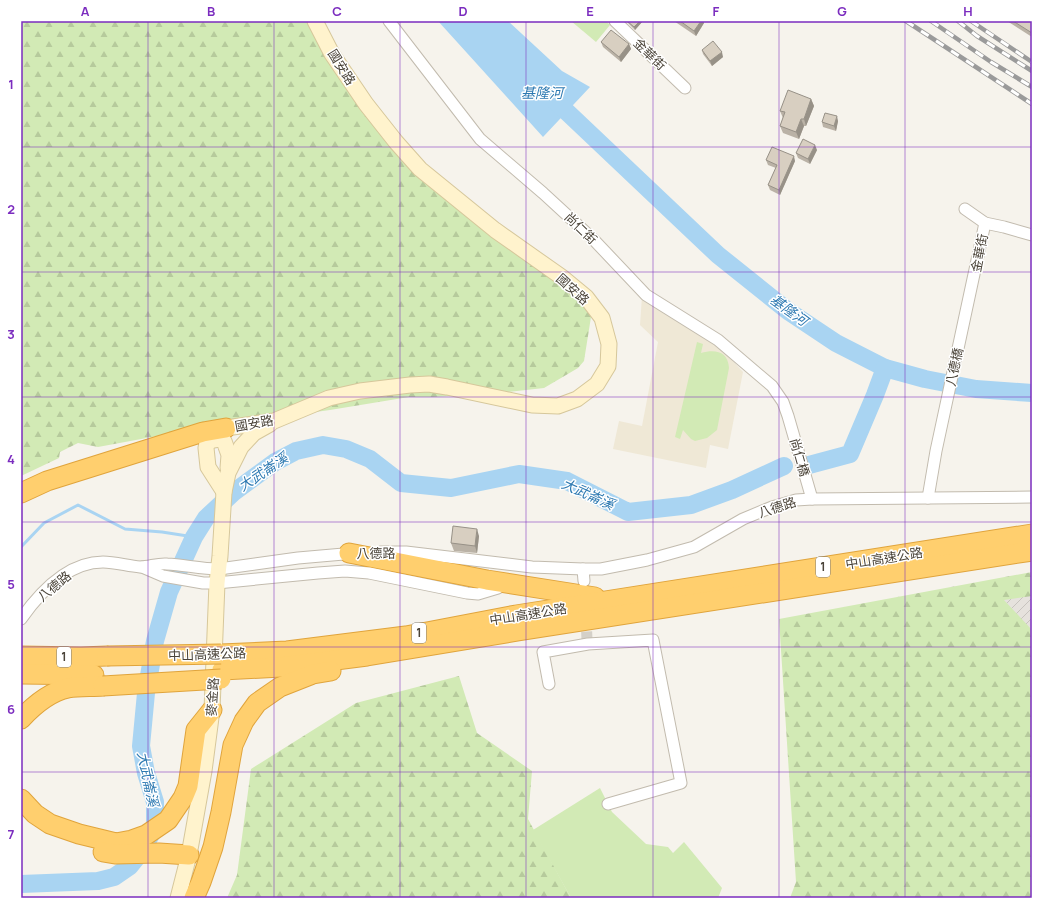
<svg xmlns="http://www.w3.org/2000/svg" width="1053" height="919" viewBox="0 0 1053 919" font-family="Manrope,'Noto Sans TC',sans-serif">
<style>
.industrial{fill:url(#industrial-furrows)}
.education{fill:#efe8d6}
.green{fill:#d2eab5}
.forest{fill:url(#forest-firs)}
.water{fill:#a9d4f2}
.lines{fill:none;stroke-linecap:round;stroke-linejoin:round}
.stream{stroke:#a9d4f2;stroke-width:3}
.river{stroke:#a9d4f2;stroke-width:18}
.street-tunnel{stroke:#d4d0c8;stroke-width:11;stroke-dasharray:11 5.5;stroke-linecap:butt}
.street-casing{stroke:#c2bbae;stroke-width:13}
.secondary-casing{stroke:#d6c79b;stroke-width:17}
.highway-casing{stroke:#e0a43c;stroke-width:21}
.street{stroke:#fff;stroke-width:11}
.secondary{stroke:#fff3cd;stroke-width:15}
.highway{stroke:#ffcf6e;stroke-width:19}
.rail-casing{stroke:#9a9a9a;stroke-width:4.5}
.rail{stroke:#fff;stroke-width:3;stroke-dasharray:9;stroke-linecap:butt}
.highway-bridge-casing{stroke:#e0a43c;stroke-width:21;stroke-linecap:butt}
.highway-bridge{stroke:#ffcf6e;stroke-width:19}
.wall{fill:#bab2a6}
.shaded-wall{fill:#979187}
.building{fill:#d8cfc1;stroke:#979187}
.grid{fill:none;stroke:#7b2cbf;stroke-width:1;stroke-opacity:0.55}
.labels{text-anchor:middle;stroke-width:3;stroke-linejoin:round;paint-order:stroke}
.shield{fill:#fff;stroke:#817c74;stroke-width:1}
.shield-label{font-size:12px;font-weight:bold;fill:#4b4439}
.street-label{font-size:13px;fill:#4b4439;stroke:#fff}
.water-label{font-size:14px;font-style:italic;fill:#2e7ab2;stroke:#fff}
.neatline{fill:none;stroke:#7b2cbf;stroke-width:1.5}
.grid-label{font-size:13px;text-anchor:middle;font-weight:bold;fill:#7b2cbf}
</style>
<defs>
<pattern id="industrial-furrows" width="10" height="10" patternUnits="userSpaceOnUse"><rect width="10" height="10" fill="#e6e2dd"/><path d="M-1 1l2-2M0 10L10 0M9 11l2-2" fill="none" stroke="#c7c3be"/></pattern>
<pattern id="forest-firs" width="22" height="20" patternUnits="userSpaceOnUse"><rect width="22" height="20" fill="#d2eab5"/><path d="M5 1l3.5 6h-7zM16 11l3.5 6h-7z" fill="#b6ca9c"/></pattern>
</defs>
<rect width="100%" height="100%" fill="#f6f3ec"/>
<path class="industrial" d="M1032 580V687L976 598Z"/>
<path class="education" d="M642 296 717 344 743 372 728 449 710 445 706 468 613 449 619 421 642 426 658 342 640 325Z"/>
<g class="green">
<path d="M571 21H606L610 25 596 42Z"/>
<path d="M697 342 703 344 701 353C715 349 728 351 729 368L717 430 707 438 695 441 691 439 683 430 680 439 675 437Z"/>
<path d="M600 788 612 812 646 844 668 847 673 853 684 842 722 888 718 898H571L533 830Z"/>
</g>
<g class="forest">
<path d="M21 21H306L344 86 405 163 569 284 591 317 584 361 578 368 544 388 491 394 432 397H409L330 410 206 427 98 447 78 443 60 452 59 458 21 476Z"/>
<path d="M1032 572V596L1004 600 1032 630V898H790L796 882 779 619Z"/>
<path d="M459 676 477 733 532 771 528 819 571 898H227L237 875 251 769 356 703Z"/>
</g>
<path class="water" d="M438 21H508L562 71 590 87 543 137Z"/>
<g class="lines">
<path class="stream" d="M21 547 44 523 78 505 125 529 162 532 194 537"/>
<g class="river">
<path d="M548 94 718 255 788 311 836 343 885 368 925 379 976 389 1032 393"/>
<path d="M809 465 850 454 875 395 885 368"/>
<path d="M21 884 98 881 114 877 130 866 142 851 155 827V802L146 773 141 746 146 693 155 641 169 592 194 537 206 518 234 492 275 462 296 451 323 445 346 449 370 459 401 483 451 488 519 474 567 481 628 512 691 505 732 490 784 466"/>
</g>
<path class="street-tunnel" d="M586 615 587 640"/>
<g class="street-casing">
<g id="street">
<path d="M389 21 480 139 543 193 593 239 646 295 718 340 772 386 783 402 788 416 812 499"/>
<path d="M615 21 685 88"/>
<path d="M965 209 985 223 1004 227 1032 235"/>
<path d="M928 498 936 451 985 223"/>
<path d="M380 552H406L532 567 583 569H601L647 560 694 547 743 519 772 507 796 500 812 499 1032 497"/>
<path d="M142 567 163 576 203 583H217L318 573 345 571 369 573 467 593 478 594 498 588"/>
<path d="M583 569 584 581"/>
<path d="M21 619C40 592 68 562 103 562 115 562 128 566 140 567 149 567 158 563 167 564 185 565 201 569 219 569L298 558 355 553"/>
<path d="M549 684 543 652 588 644 653 640 681 783 608 804"/>
</g>
</g>
<g class="secondary-casing">
<g id="secondary">
<path d="M207 443C213 439 218 438 224 441L229 455 228 468"/>
<path d="M224 492 208 467 206 448 207 443 215 434 226 428 274 421 329 398 360 391 410 385 429 384 447 387 532 405 558 406 577 399 597 384 608 366 609 344 602 318 586 297 563 278 495 230 420 169 396 142 366 104 332 54 315 21"/>
<path d="M178 898 189 855 204 771 212 710 217 583 220 556 224 492 228 473 241 447 254 433 270 424"/>
</g>
</g>
<g class="highway-casing">
<g id="highway">
<path d="M21 493 47 481 203 432 226 428"/>
<path d="M349 553 487 580 595 597"/>
<path d="M221 654 287 651 406 636 516 615 1032 534"/>
<path d="M21 656 81 657 107 656"/>
<path d="M222 670 281 667 367 656 518 631 1032 551"/>
<path d="M21 674 94 675"/>
<path d="M21 719C34 705 49 692 68 688 79 686 92 687 103 686"/>
<path d="M21 799 35 814 50 824 79 834 116 843 132 840 146 835 168 820 183 798 188 786 196 730 212 710"/>
<path d="M103 852 115 854 159 853 189 855"/>
<path d="M194 898 201 882 213 847 221 812 233 745 244 721 257 703 280 687 313 674 331 671"/>
</g>
</g>
<use href="#street" class="street"/>
<use href="#secondary" class="secondary"/>
<use href="#highway" class="highway"/>
<g class="rail-casing">
<g id="rail">
<path d="M906 21 1032 104"/>
<path d="M931 21 991 62 1032 87"/>
<path d="M958 21 977 36 1032 71"/>
<path d="M971 21 1032 62"/>
</g>
</g>
<use href="#rail" class="rail"/>
<g class="highway-bridge-casing">
<g id="highway-bridge">
<path d="M107 656 221 654"/>
<path d="M103 686 221 679"/>
</g>
</g>
<use href="#highway-bridge" class="highway-bridge"/>
</g>
<g class="wall">
<path d="M627 21H642V22L635 30 628 23Z"/>
<path d="M674 21H703L704 23 696 36Z"/>
<path d="M1007 21H1032V37Z"/>
<path d="M601 42 629 44 631 49 621 62 603 47Z"/>
<path d="M702 50 723 57 712 66 703 54Z"/>
<path d="M811 99 814 106 806 126H804L799 139 783 133 780 126 783 118 780 111Z"/>
<path d="M838 121 836 131 823 127 822 122Z"/>
<path d="M817 150 810 164 798 158 796 153Z"/>
<path d="M766 160 795 161 780 195 770 190 768 185 776 168 768 165Z"/>
<path d="M479 536 477 553 454 551 451 543Z"/>
</g>
<g class="shaded-wall">
<path d="M640 21H642V22L635 30 634 27Z"/>
<path d="M701 21H703L704 23 696 36 694 31Z"/>
<path d="M629 44 631 49 621 62 619 57Z"/>
<path d="M722 52 723 57 712 66 710 61Z"/>
<path d="M811 99 814 106 806 126 804 119Z"/>
<path d="M837 116 838 121 836 131 834 126Z"/>
<path d="M801 119 804 126 799 139 796 132Z"/>
<path d="M815 145 817 150 810 164 808 159Z"/>
<path d="M794 156 795 161 780 195 779 190Z"/>
<path d="M477 529 479 536 477 553 475 546Z"/>
</g>
<g class="building">
<path d="M627 21H640L634 27Z"/>
<path d="M680 21H701L694 31Z"/>
<path d="M1013 21H1032V33Z"/>
<path d="M611 30 629 44 619 57 601 42Z"/>
<path d="M713 41 722 52 710 61 702 50Z"/>
<path d="M788 90 811 99 804 119H801L796 132 780 126 785 112 780 111Z"/>
<path d="M825 113 837 116 834 126 822 122Z"/>
<path d="M803 139 815 145 808 159 796 153Z"/>
<path d="M772 147 794 156 779 190 768 185 777 165 766 160Z"/>
<path d="M453 526 477 529 475 546 451 543Z"/>
</g>
<path class="grid" d="M148 21V898M274 21V898M400 21V898M526 21V898M653 21V898M779 21V898M905 21V898M21 147H1032M21 272H1032M21 397H1032M21 522H1032M21 647H1032M21 772H1032"/>
<g class="labels">
<g class="shield">
<rect x="816" y="557" width="14" height="20" rx="3"/>
<rect x="412" y="623" width="14" height="20" rx="3"/>
<rect x="57" y="647" width="14" height="20" rx="3"/>
</g>
<g class="shield-label">
<text x="823" y="571">1</text>
<text x="419" y="637">1</text>
<text x="64" y="661">1</text>
</g>
<g class="street-label">
<text transform="translate(650 54) rotate(44)" y="5">金華街</text>
<text transform="translate(342 67) rotate(58)" y="5">國安路</text>
<text transform="translate(581 228) rotate(44)" y="5">尚仁街</text>
<text transform="translate(979 253) rotate(-79)" y="5">金華街</text>
<text transform="translate(573 289) rotate(42)" y="5">國安路</text>
<text transform="translate(954 367) rotate(-78)" y="5">八德橋</text>
<text transform="translate(254 423) rotate(-10)" y="5">國安路</text>
<text transform="translate(800 457) rotate(74)" y="5">尚仁橋</text>
<text transform="translate(777 507) rotate(-18)" y="5">八德路</text>
<text transform="translate(376 553) rotate(-1)" y="5">八德路</text>
<text transform="translate(884 558) rotate(-9)" y="5">中山高速公路</text>
<text transform="translate(54 586) rotate(-40)" y="5">八德路</text>
<text transform="translate(528 614) rotate(-9)" y="5">中山高速公路</text>
<text transform="translate(207 654) rotate(-2)" y="5">中山高速公路</text>
<text transform="translate(212 697) rotate(-86)" y="5">麥金路</text>
</g>
<g class="water-label">
<text x="542" y="98">基隆河</text>
<text transform="translate(789 310) rotate(36)" y="5">基隆河</text>
<text transform="translate(263 472) rotate(-34)" y="5">大武崙溪</text>
<text transform="translate(588 494) rotate(24)" y="5">大武崙溪</text>
<text transform="translate(148 779) rotate(78)" y="5">大武崙溪</text>
</g>
</g>
<rect width="1053" height="919" fill="none" stroke="#ffffff" stroke-width="44"/>
<rect x="22" y="22" width="1009" height="875" class="neatline"/>
<g class="grid-label">
<text x="85" y="16">A</text>
<text x="211" y="16">B</text>
<text x="337" y="16">C</text>
<text x="463" y="16">D</text>
<text x="590" y="16">E</text>
<text x="716" y="16">F</text>
<text x="842" y="16">G</text>
<text x="968" y="16">H</text>
<text x="11" y="89">1</text>
<text x="11" y="214">2</text>
<text x="11" y="339">3</text>
<text x="11" y="464">4</text>
<text x="11" y="589">5</text>
<text x="11" y="714">6</text>
<text x="11" y="839">7</text>
</g>
</svg>
